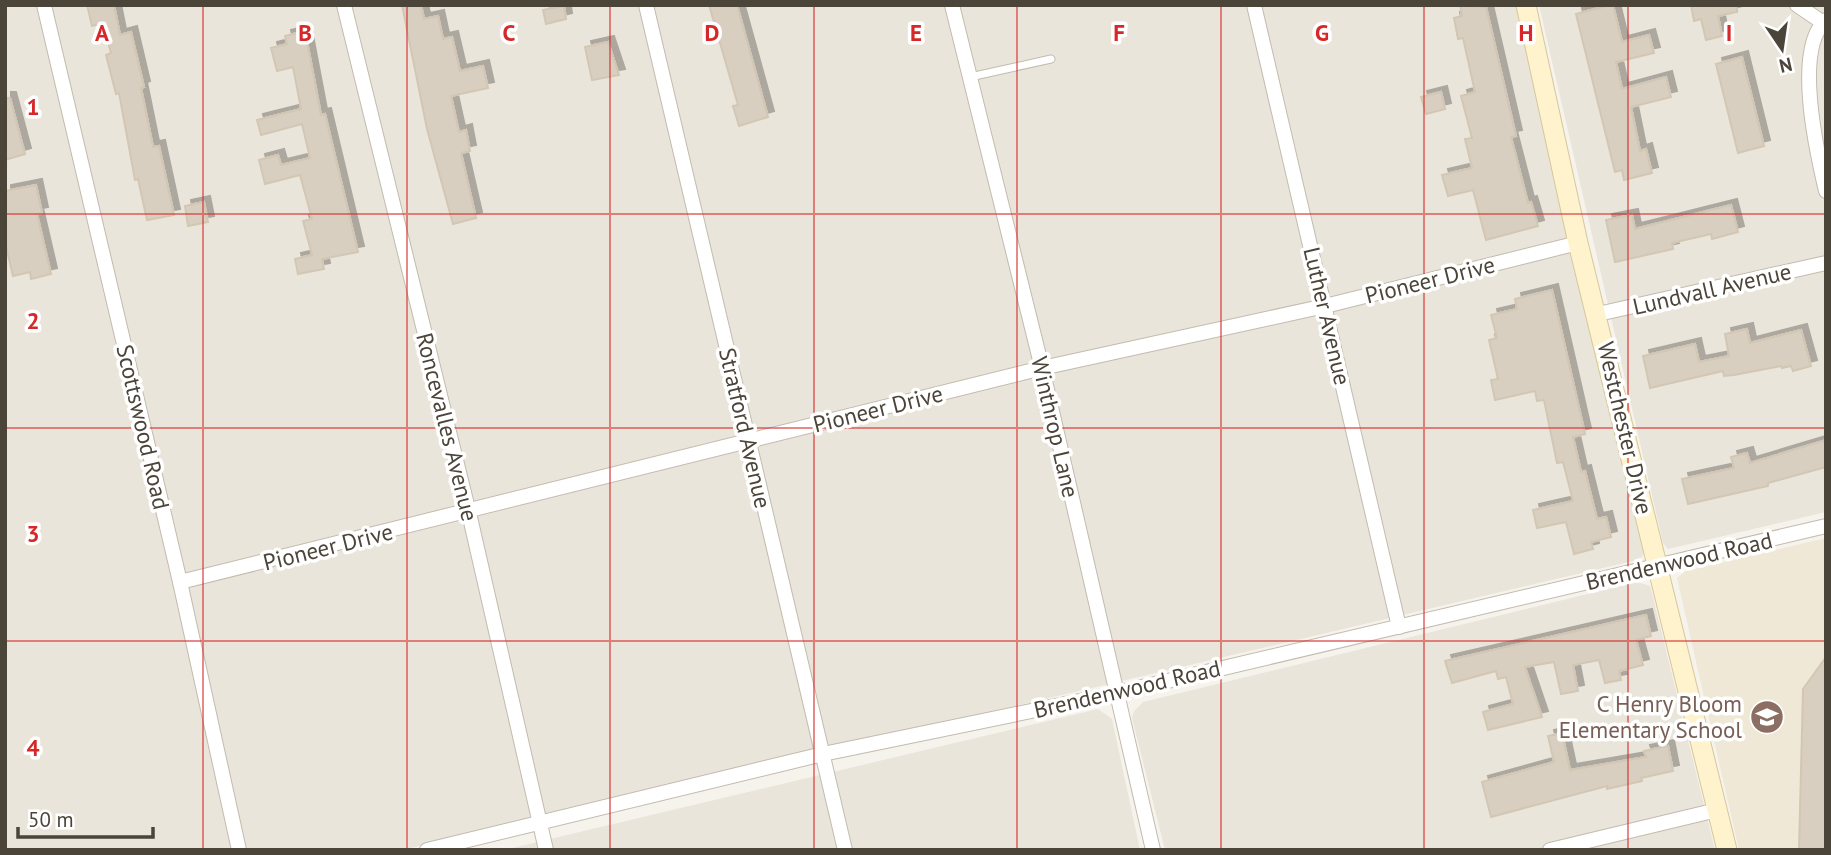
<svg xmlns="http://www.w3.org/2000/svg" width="1831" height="855" viewBox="0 0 1831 855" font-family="'PT Sans',sans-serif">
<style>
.residential{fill:#eae5da}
.education{fill:#efe8d6}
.building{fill:#d8cfc1;stroke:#d3c7b4;stroke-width:2;filter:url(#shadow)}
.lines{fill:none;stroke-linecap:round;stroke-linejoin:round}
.lane-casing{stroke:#c2bbae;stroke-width:9}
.street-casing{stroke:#c2bbae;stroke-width:16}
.secondary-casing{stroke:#d6c79b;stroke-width:21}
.lane{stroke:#fff;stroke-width:7}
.street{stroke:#fff;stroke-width:14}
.secondary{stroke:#fff3cd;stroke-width:19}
.grid{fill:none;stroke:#d62828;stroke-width:2;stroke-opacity:0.55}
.labels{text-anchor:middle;stroke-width:7;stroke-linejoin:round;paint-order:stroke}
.street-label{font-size:23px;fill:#4b4439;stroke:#fff}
.education-label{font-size:23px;fill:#785e54;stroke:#fff;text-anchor:end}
.grid-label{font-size:23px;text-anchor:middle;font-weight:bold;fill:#d62828;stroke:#fff;stroke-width:7;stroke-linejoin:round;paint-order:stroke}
</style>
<defs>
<filter id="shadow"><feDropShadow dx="6" dy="-6" stdDeviation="0" flood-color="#0004"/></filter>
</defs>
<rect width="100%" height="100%" fill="#f6f3ec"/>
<g class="residential">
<path d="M5 5H1516L1645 550 1642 557 1633 561 402 850H5Z"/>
<path d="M1539 5H1826V512L1668 549 1663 543Z"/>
<path d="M1637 582 1650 586 1652 593 1715 850H1165L1132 718 1134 711 1143 702Z"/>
<path d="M1098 709 1112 719 1140 850H504Z"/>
</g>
<path class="education" d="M1826 538V850H1739L1677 578 1686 571Z"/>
<g class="building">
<path d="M87 5H114L120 35 131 32 144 87 141 88 153 147 159 146 174 215 147 220 138 179 135 180 119 93 116 94 106 55 111 53 103 23 92 26Z"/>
<path d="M402 5H421L424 19 438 16 443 39 452 37 460 71 483 66 488 88 451 96 459 132 466 130 470 151 461 153 476 218 453 224 427 129Z"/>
<path d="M709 5H737L768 117 739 126 733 106 738 105Z"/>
<path d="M1460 5 1486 7 1516 136 1511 137 1528 203 1531 202 1538 226 1486 240 1473 190 1448 196 1442 175 1472 168 1465 139 1472 138 1461 96 1475 92 1463 38 1458 39 1454 18 1462 16Z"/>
<path d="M1610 5H1613L1622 42 1649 35 1654 53 1616 62 1622 89 1666 77 1671 97 1631 107 1640 151 1646 149 1652 173 1624 180 1622 170 1615 172 1576 14Z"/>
<path d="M1691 5H1737V12L1718 16 1722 36 1706 40 1701 19 1694 21Z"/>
<path d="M564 6 566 19 546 24 543 10Z"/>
<path d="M305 31 321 115 325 114 358 252 322 259 324 269 298 274 295 259 312 255 303 221 312 219 300 175 265 184 259 160 278 155 281 165 310 158 302 124 261 135 257 120 301 109 293 67 277 71 271 48 287 44 285 36Z"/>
<path d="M608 42 619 75 592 80 585 47Z"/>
<path d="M1742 57 1764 146 1738 153 1716 64Z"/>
<path d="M1441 92 1445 109 1426 114 1421 97Z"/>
<path d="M5 98H10L25 154 5 160Z"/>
<path d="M36 185 42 213 37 214 51 274 31 279 30 272 13 276 5 242V191Z"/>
<path d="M204 202 208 222 188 226 185 206Z"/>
<path d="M1731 205 1738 232 1712 239 1711 234 1672 243 1673 249 1615 262 1606 220 1632 215 1635 229Z"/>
<path d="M1552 290 1585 434 1573 437 1581 472 1585 471 1597 519 1606 517 1611 537 1591 542 1593 549 1574 554 1566 522 1537 528 1533 510 1573 501 1563 462 1557 463 1544 400 1537 401 1535 391 1495 400 1491 380 1498 379 1489 340 1497 338 1491 315 1517 309 1515 299Z"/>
<path d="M1747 329 1750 343 1801 330 1811 366 1793 371 1791 366 1782 368 1781 366 1734 375 1724 376 1723 371 1650 388 1643 356 1695 344 1699 362 1729 356 1725 334Z"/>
<path d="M1826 440V467L1768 483V486L1688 504 1682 479 1734 468 1731 457 1747 453 1750 463Z"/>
<path d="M1646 615 1651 636 1636 640 1643 665 1619 671 1621 680 1605 683 1599 660 1573 665 1578 691 1561 694 1554 662 1525 667 1542 717 1488 730 1483 712 1513 704 1506 677 1498 679 1496 671 1452 683 1445 661Z"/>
<path d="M1826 657V850H1799L1803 689Z"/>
<path d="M1562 733 1570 770 1646 757 1644 751 1668 746 1673 771 1641 778 1642 781 1607 789V786L1491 817 1482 782 1554 762 1548 736Z"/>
</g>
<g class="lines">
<g class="lane-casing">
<path id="lane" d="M970 77 1051 59"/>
</g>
<g class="street-casing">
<g id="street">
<path d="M44 5 180 582 239 850"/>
<path d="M344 5 469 513 546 850"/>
<path d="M646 5 845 850"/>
<path d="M952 5 1042 368 1153 850"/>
<path d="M1254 5 1399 627"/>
<path d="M1797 5 1822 22"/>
<path d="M1826 20C1793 49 1817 153 1826 191"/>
<path d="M1598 314 1826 263"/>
<path d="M180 582 1042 368 1325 306 1578 243"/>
<path d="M427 850 823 754 1104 696 1826 526"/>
<path d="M1550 850 1717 810"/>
</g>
</g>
<g class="secondary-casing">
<path id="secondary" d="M1526 5 1578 243 1727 850"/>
</g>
<use href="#lane" class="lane"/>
<use href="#street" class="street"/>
<use href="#secondary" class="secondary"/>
</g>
<path class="grid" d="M203 5V850M407 5V850M610 5V850M814 5V850M1017 5V850M1221 5V850M1424 5V850M1628 5V850M5 214H1826M5 428H1826M5 641H1826"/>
<defs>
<g id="school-disc" transform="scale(1.75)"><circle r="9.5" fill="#8d6e63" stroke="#fff"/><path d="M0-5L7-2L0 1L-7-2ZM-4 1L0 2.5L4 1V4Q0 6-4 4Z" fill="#fff"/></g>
</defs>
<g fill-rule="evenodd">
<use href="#school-disc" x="1767" y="717"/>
</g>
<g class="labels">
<g class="street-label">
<text transform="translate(1430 280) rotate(-14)" y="8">Pioneer Drive</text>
<text transform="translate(1712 289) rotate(-13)" y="8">Lundvall Avenue</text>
<text transform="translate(1327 316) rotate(77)" y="8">Luther Avenue</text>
<text transform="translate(878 409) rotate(-14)" y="8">Pioneer Drive</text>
<text transform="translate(143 427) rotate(77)" y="8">Scottswood Road</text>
<text transform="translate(447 427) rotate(76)" y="8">Roncevalles Avenue</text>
<text transform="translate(1055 427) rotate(77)" y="8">Winthrop Lane</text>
<text transform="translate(745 428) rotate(77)" y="8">Stratford Avenue</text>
<text transform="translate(1625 428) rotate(77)" y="8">Westchester Drive</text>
<text transform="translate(328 547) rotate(-14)" y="8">Pioneer Drive</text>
<text transform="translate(1679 561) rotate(-13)" y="8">Brendenwood Road</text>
<text transform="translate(1127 689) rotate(-13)" y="8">Brendenwood Road</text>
</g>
<g class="education-label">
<text x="1742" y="712">C Henry Bloom<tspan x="1742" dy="26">Elementary School</tspan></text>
</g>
</g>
<g class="grid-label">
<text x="102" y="41">A</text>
<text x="305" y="41">B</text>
<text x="509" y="41">C</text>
<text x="712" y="41">D</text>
<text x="916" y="41">E</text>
<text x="1119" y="41">F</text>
<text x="1322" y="41">G</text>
<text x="1526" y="41">H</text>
<text x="1729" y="41">I</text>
<text x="33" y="115">1</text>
<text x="33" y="329">2</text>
<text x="33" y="542">3</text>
<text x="33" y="756">4</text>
</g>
<rect width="1831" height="855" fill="none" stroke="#4b4439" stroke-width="14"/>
<g transform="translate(1782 49) rotate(167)" stroke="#ffffff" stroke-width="5" paint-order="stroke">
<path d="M0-5L12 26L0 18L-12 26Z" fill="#4b4439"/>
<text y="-10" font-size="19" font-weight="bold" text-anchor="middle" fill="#4b4439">N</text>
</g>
<path d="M18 827v10h135v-10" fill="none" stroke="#4b4439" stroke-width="3.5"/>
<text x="28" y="827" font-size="21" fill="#4b4439" stroke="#ffffff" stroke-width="5" paint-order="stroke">50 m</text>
</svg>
